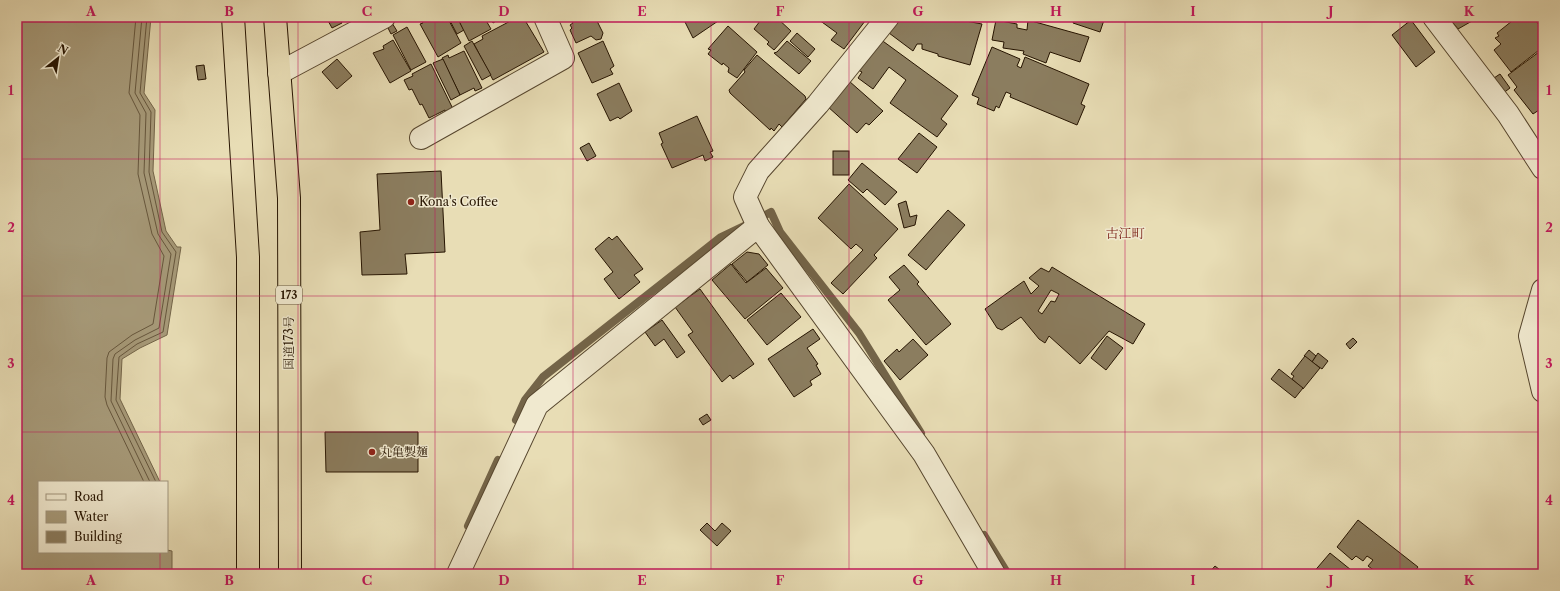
<svg xmlns="http://www.w3.org/2000/svg" width="1560" height="591" viewBox="0 0 1560 591" font-family="'Libre Caslon Text','Noto Serif JP',serif">
<style>
.water{fill:#a69978;stroke:#736448}
.lines{fill:none;stroke-linecap:round;stroke-linejoin:round}
.shore{stroke:#66563c;stroke-width:1}
.stream{stroke:#736448;stroke-width:8}
.building{fill:#8b7d5f;stroke:#261401;fill-rule:evenodd}
.minor-casing{stroke:#56462e;stroke-width:24}
.highway-casing{stroke:#261401;stroke-width:24}
.minor{stroke:#f0e9cf;stroke-width:22}
.highway{stroke:#e8ddb5;stroke-width:22}
.grid{fill:none;stroke:#c2185b;stroke-width:1;stroke-opacity:0.55}
.poi-dot{fill:#8f2418;stroke:#f0e9cf;stroke-width:1.5}
.labels{text-anchor:middle;stroke-width:3;stroke-linejoin:round;paint-order:stroke}
.shield{fill:#f0e9cf;stroke:#63543f;stroke-width:1}
.shield-label{font-size:11px;font-weight:bold;fill:#261401}
.poi-label{font-size:12px;fill:#261401;stroke:#f0e9cf;text-anchor:start}
.street-label{font-size:12px;fill:#261401;stroke:#f0e9cf}
.neighbourhood-label{font-size:13px;fill:#7a1f14;stroke:#f0e9cf}
.neatline{fill:none;stroke:#c2185b;stroke-width:1.5}
.grid-label{font-size:13px;text-anchor:middle;font-weight:bold;fill:#c2185b}
</style>
<rect width="100%" height="100%" fill="#e8ddb5"/>
<filter id="stains"><feTurbulence type="fractalNoise" baseFrequency=".005" numOctaves="4"/><feColorMatrix values="0 0 0 0 .2 0 0 0 0 .09 0 0 0 0 .02 0 0 0 .5 -.17"/></filter>
<radialGradient id="worn" r=".72"><stop offset=".6" stop-color="#630" stop-opacity="0"/><stop offset="1" stop-color="#630" stop-opacity=".3"/></radialGradient>
<path class="water" d="M17 17H151L144 93 155 110 153 171 166 231 177 247H181L167 335 140 348 122 359 120 399 160 482H39V552H167V550L172 551V574H17Z"/>
<g class="lines">
<g class="shore">
<path d="M136 17 129 93 140 115 138 174 152 234 164 256 153 324 132 335 109 352 107 358 105 397 107 405 144 482"/>
<path d="M142 17 135 93 146 113 144 173 158 234 171 254 159 328 135 340 115 354 113 359 111 401 150 482"/>
<path d="M147 17 140 93 151 112 149 172 162 232 176 252 163 332 137 344 119 357 116 400 156 482"/>
</g>
<g class="stream">
<path d="M756 220 771 212 780 232 859 333 921 433"/>
<path d="M516 420 525 400 543 377 721 237 746 225"/>
<path d="M468 526 498 460"/>
<path d="M984 535 1008 574"/>
</g>
</g>
<g class="building">
<path d="M326 17H339L342 23 332 28Z"/>
<path d="M420 17H447L461 43 438 57 420 24 423 23Z"/>
<path d="M448 17H457L464 30 457 34Z"/>
<path d="M457 17H484L491 29 469 41Z"/>
<path d="M490 17H512L503 22 501 18 493 23Z"/>
<path d="M518 17H523L544 52 493 80 474 44 483 39 482 36Z"/>
<path d="M570 17H595L603 33 601 39 596 40 591 36 576 43 570 30 572 28 570 25 573 23Z"/>
<path d="M692 17H724L693 38 685 22Z"/>
<path d="M763 17 766 19 768 17H776L791 31 774 50 767 44 769 42 754 29Z"/>
<path d="M815 17H868L844 49 831 40 837 33Z"/>
<path d="M901 17H944L982 24 970 65 938 56V54L922 49V44H917L913 51 889 33Z"/>
<path d="M1075 17H1105L1100 32 1073 23Z"/>
<path d="M1454 17H1479L1458 29 1450 19Z"/>
<path d="M1517 17H1533L1543 30V47L1511 72 1494 50 1501 44 1495 38 1499 36 1497 33Z"/>
<path d="M996 20 1017 24V28L1027 30 1028 20 1089 37 1080 62 1050 52 1046 63 1023 54 1024 51 1003 48 1004 42 992 40Z"/>
<path d="M1411 20 1435 52 1416 67 1392 35Z"/>
<path d="M392 23 397 31 391 34 387 26Z"/>
<path d="M728 26 757 52 737 78 728 72 729 68 723 63 722 65 708 54 711 50 708 49Z"/>
<path d="M407 27 426 62 411 70 393 35Z"/>
<path d="M797 33 815 49 808 57 790 41Z"/>
<path d="M880 39 958 96 941 119 947 124 937 137 890 103 906 80 889 67 873 89 858 78 862 72 858 70Z"/>
<path d="M393 40 411 71 390 83 373 53 384 49 383 46Z"/>
<path d="M472 41 491 75 482 80 464 46Z"/>
<path d="M603 41 614 66 610 69 613 74 592 83 578 53Z"/>
<path d="M787 41 811 61 799 74 774 53 777 52Z"/>
<path d="M992 47 1020 59 1017 66 1021 68 1025 57 1089 84 1081 104 1085 106 1077 125 1010 97 1011 94 1006 92 999 108 996 106 994 111 977 104 979 98 972 95Z"/>
<path d="M1543 49V116L1539 110 1533 114 1514 90 1517 87 1508 75Z"/>
<path d="M464 51 482 88 475 91 474 88 460 95 442 58 448 55 449 58Z"/>
<path d="M757 55 805 96 806 99 782 127 779 124 774 131 771 128 770 130 730 93 729 90 745 72 744 70Z"/>
<path d="M337 59 352 76 337 89 322 72Z"/>
<path d="M443 59 460 95 451 100 433 63Z"/>
<path d="M431 64 453 109 446 112 445 110 429 118 422 104 420 105 412 89 409 90 404 80 413 76 412 74Z"/>
<path d="M204 65 206 79 198 80 196 66Z"/>
<path d="M1500 74 1510 88 1502 94 1491 80Z"/>
<path d="M849 81 883 111 869 125 866 123 857 133 827 106Z"/>
<path d="M619 83 632 111 620 119 618 117 610 121 597 94Z"/>
<path d="M697 116 713 151 710 152 713 157 705 161 703 155 672 168 661 144 663 143 659 133Z"/>
<path d="M919 133 937 147 917 173 898 159Z"/>
<path d="M589 143 596 156 587 161 580 148Z"/>
<rect x="833" y="151" width="16" height="24"/>
<path d="M862 163 897 192 885 205 867 189 863 193 848 180Z"/>
<path d="M441 171 445 252 405 254 407 274 362 275 360 232 380 230 377 174Z"/>
<path d="M849 184 898 229 874 255 877 258 843 294 831 283 863 250 856 244 851 249 818 218Z"/>
<path d="M906 201 910 217 917 215 915 225 904 228 898 204Z"/>
<path d="M948 210 965 225 926 270 908 255Z"/>
<path d="M617 236 643 269 634 275 640 282 619 299 604 279 613 272 595 249 609 237 612 240Z"/>
<path d="M747 252 759 254 768 265 747 282 732 264Z"/>
<path d="M731 264 746 283 766 268 783 288 745 319 712 280Z"/>
<path d="M904 265 919 282 917 284 951 324 926 345 888 300 900 290 889 277Z"/>
<path d="M1052 267 1145 324 1133 344 1109 331 1080 364 1049 336 1045 343 1039 339 1021 317 1002 330 997 328 985 309 1024 281 1031 294 1039 286 1029 278 1041 268 1049 272ZM1051 290 1059 294 1055 302 1051 301 1042 314 1038 311Z"/>
<path d="M700 289 754 364 733 379 730 375 722 382 688 335 693 332 675 307Z"/>
<path d="M781 293 801 317 767 345 747 320Z"/>
<path d="M662 320 685 352 677 358 664 339 655 346 645 332Z"/>
<path d="M813 329 820 339 807 348 818 364 816 365 821 374 810 381 812 385 794 397 768 359Z"/>
<path d="M1107 336 1123 348 1106 370 1091 358Z"/>
<path d="M1353 338 1357 342 1350 349 1346 344Z"/>
<path d="M913 339 928 355 900 380 884 361 897 349 899 352Z"/>
<path d="M1309 350 1316 356 1312 362 1304 356Z"/>
<path d="M1318 353 1328 361 1322 369 1312 362Z"/>
<path d="M1305 356 1320 368 1303 389 1292 379 1294 376 1291 374Z"/>
<path d="M1279 369 1303 388 1295 398 1271 379Z"/>
<path d="M707 414 711 420 703 425 699 419Z"/>
<path d="M325 432H418V472H326Z"/>
<path d="M1358 520 1418 567 1413 574H1379L1368 566 1373 560 1367 556 1363 561 1356 556 1352 560 1337 547Z"/>
<path d="M707 523 715 531 722 523 731 531 717 546 700 530Z"/>
<path d="M1330 553 1356 574H1312Z"/>
<path d="M1215 566 1220 570 1217 574H1208Z"/>
</g>
<g class="lines">
<g class="minor-casing">
<g id="minor">
<path d="M1434 17 1508 114 1543 168"/>
<path d="M279 73 384 17"/>
<path d="M421 138 563 58 545 17"/>
<path d="M758 226 745 197 758 171 818 104 888 17"/>
<path d="M1543 290 1530 336 1543 391"/>
<path d="M458 574 537 405 758 226 924 454 994 574"/>
</g>
</g>
<g class="highway-casing">
<g id="highway">
<path d="M233 17 248 257V574"/>
<path d="M275 17 289 198 290 574"/>
</g>
</g>
<use href="#minor" class="minor"/>
<use href="#highway" class="highway"/>
</g>
<path class="grid" d="M160 17V482M298 17V574M435 17V574M573 17V574M711 17V574M849 17V574M987 17V574M1125 17V574M1262 17V574M1400 17V574M17 159H1543M17 296H1543M17 432H1543M160 552V574"/>
<g class="poi-dot">
<circle cx="411" cy="202" r="4"/>
<circle cx="372" cy="452" r="4"/>
</g>
<g class="labels">
<rect class="shield" x="276" y="286" width="26" height="18" rx="3"/>
<g class="shield-label">
<text x="289" y="299">173</text>
</g>
<g class="poi-label">
<text x="419" y="206">Kona's Coffee</text>
<text x="380" y="456">丸亀製麺</text>
</g>
<g class="street-label">
<text transform="translate(289 343) rotate(-90)" y="4">国道173号</text>
</g>
<g class="neighbourhood-label">
<text x="1125" y="238">古江町</text>
</g>
</g>
<rect width="1560" height="591" fill="none" stroke="#e8ddb5" stroke-width="44"/>
<rect x="38" y="481" width="130" height="72" fill="#f0e9cf" stroke="#9f947d"/>
<rect x="46" y="494" width="20" height="6" fill="#f0e9cf" stroke="#9f947d"/>
<text x="74" y="501" font-size="12" fill="#261401">Road</text>
<rect x="46" y="511" width="20" height="12" fill="#a69978" stroke="#9f947d"/>
<text x="74" y="521" font-size="12" fill="#261401">Water</text>
<rect x="46" y="531" width="20" height="12" fill="#8b7d5f" stroke="#9f947d"/>
<text x="74" y="541" font-size="12" fill="#261401">Building</text>
<g transform="translate(58 58) rotate(30)" stroke="#f0e9cf" stroke-width="3" paint-order="stroke">
<path d="M0-3L7 15L0 10L-7 15Z" fill="#261401"/>
<text y="-6" font-size="11" font-weight="bold" text-anchor="middle" fill="#261401">N</text>
</g>
<rect x="22" y="22" width="1516" height="547" class="neatline"/>
<g class="grid-label">
<text x="91" y="16">A</text>
<text x="229" y="16">B</text>
<text x="367" y="16">C</text>
<text x="504" y="16">D</text>
<text x="642" y="16">E</text>
<text x="780" y="16">F</text>
<text x="918" y="16">G</text>
<text x="1056" y="16">H</text>
<text x="1193" y="16">I</text>
<text x="1331" y="16">J</text>
<text x="1469" y="16">K</text>
<text x="11" y="95">1</text>
<text x="1549" y="95">1</text>
<text x="11" y="232">2</text>
<text x="1549" y="232">2</text>
<text x="11" y="368">3</text>
<text x="1549" y="368">3</text>
<text x="11" y="505">4</text>
<text x="1549" y="505">4</text>
<text x="91" y="585">A</text>
<text x="229" y="585">B</text>
<text x="367" y="585">C</text>
<text x="504" y="585">D</text>
<text x="642" y="585">E</text>
<text x="780" y="585">F</text>
<text x="918" y="585">G</text>
<text x="1056" y="585">H</text>
<text x="1193" y="585">I</text>
<text x="1331" y="585">J</text>
<text x="1469" y="585">K</text>
</g>
<rect width="100%" height="100%" filter="url(#stains)"/>
<rect width="100%" height="100%" fill="url(#worn)"/>
</svg>
